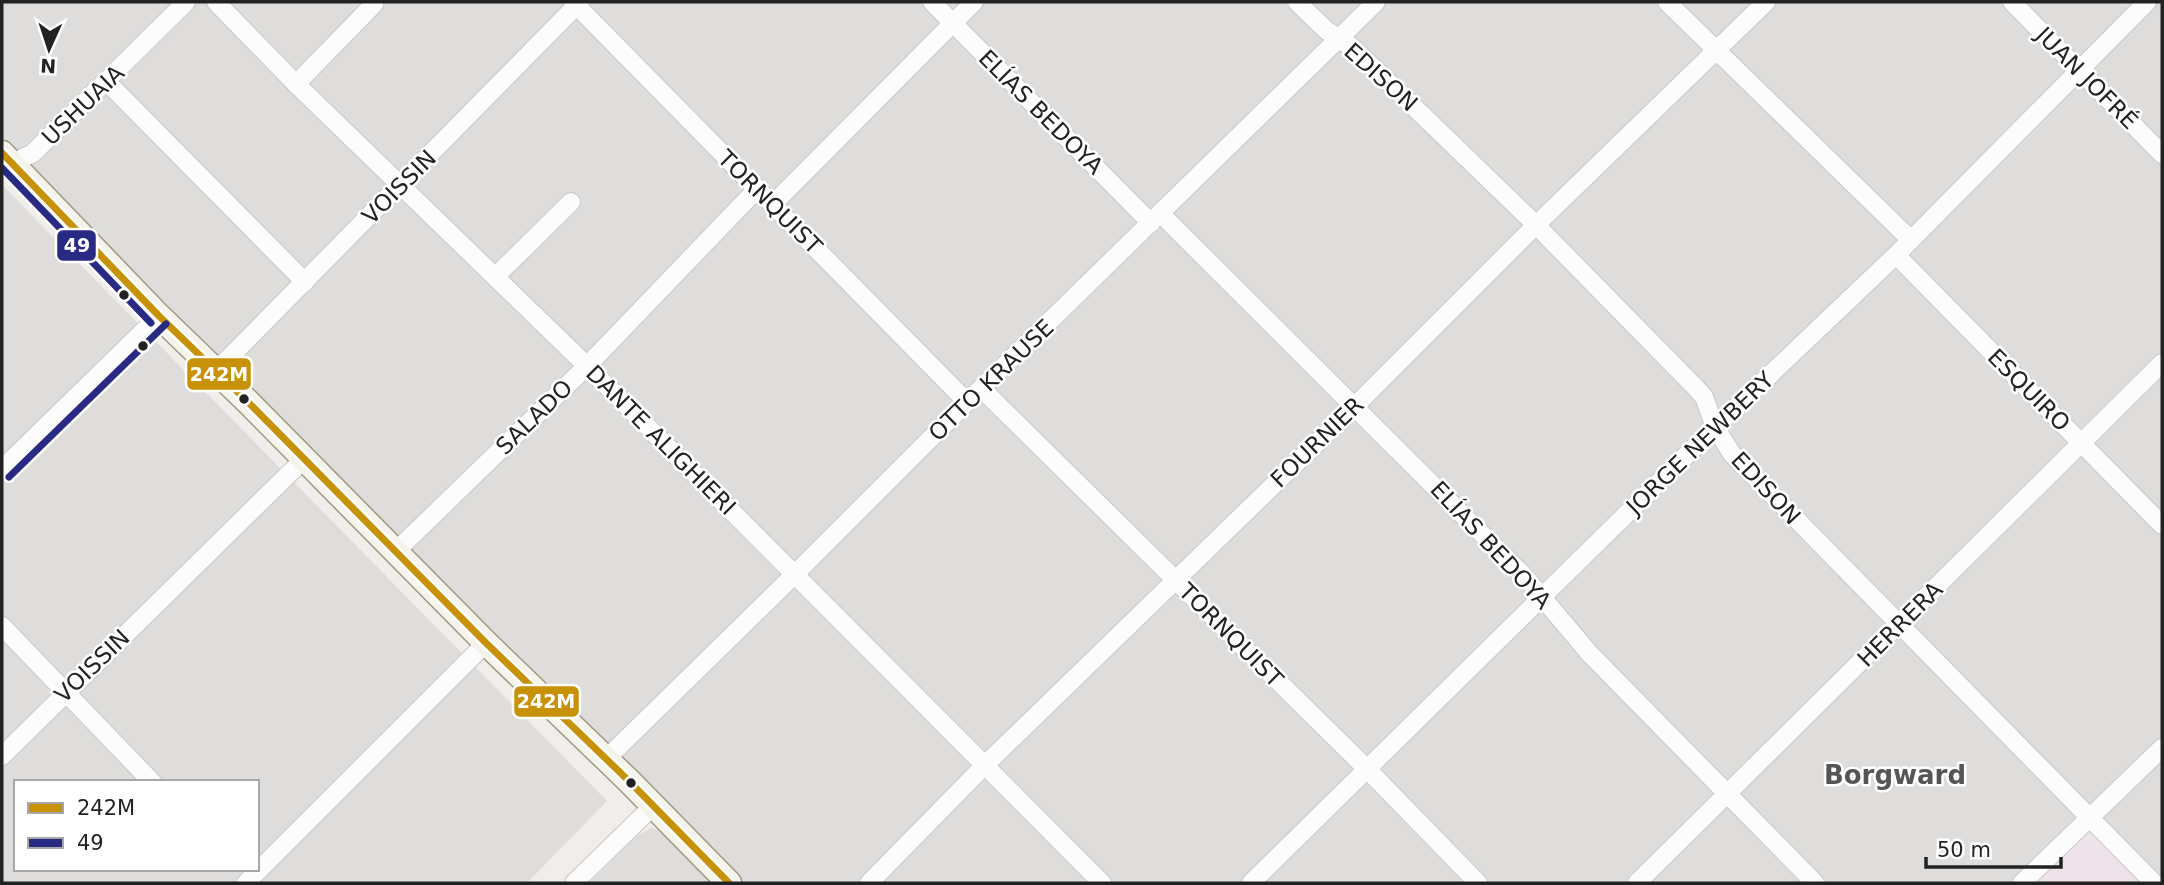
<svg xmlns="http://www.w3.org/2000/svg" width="2164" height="885" viewBox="0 0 2164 885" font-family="'DejaVu Sans',sans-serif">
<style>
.residential{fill:#dfdddc;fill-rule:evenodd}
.industrial{fill:#eee2eb}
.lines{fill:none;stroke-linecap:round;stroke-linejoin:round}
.street-casing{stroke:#c9c8c6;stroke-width:20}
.secondary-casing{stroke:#9c9a80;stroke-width:27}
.street{stroke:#fdfcfc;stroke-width:18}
.secondary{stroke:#f5f4ec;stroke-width:24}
.bus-1-casing{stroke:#fff;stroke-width:12}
.bus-2-casing{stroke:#fff;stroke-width:12}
.bus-1{stroke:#c79108;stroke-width:7}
.bus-2{stroke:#292a83;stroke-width:7}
.bus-dot{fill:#222;stroke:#fff;stroke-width:2.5}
.labels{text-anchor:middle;stroke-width:5;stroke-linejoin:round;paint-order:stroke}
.street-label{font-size:23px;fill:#222;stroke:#fff}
.quarter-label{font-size:26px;font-weight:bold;fill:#555;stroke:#fff}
.line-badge{stroke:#fff;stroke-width:2.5}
.badge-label{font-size:19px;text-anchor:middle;font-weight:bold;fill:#fff}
</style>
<rect width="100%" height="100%" fill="#f0edea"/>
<g class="residential">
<path d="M2 2H2162V883H739L2 138Z"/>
<path d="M2 185 607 801 527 883H2ZM16 782H257V869H16Z"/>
<path d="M651 828 663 831 714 883H589L637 836Z"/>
</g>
<path class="industrial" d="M2089 819 2154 883H2022Z"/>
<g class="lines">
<g class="street-casing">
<g id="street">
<path d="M216 2 296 84 587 366 1102 883"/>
<path d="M573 2 967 402"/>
<path d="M932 2 1151 223"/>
<path d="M1297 2 1326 30 1353 48 1536 225 1696 388 1704 397 1715 427 1732 454 2154 883"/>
<path d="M1667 2 1911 240"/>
<path d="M2012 2 2162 154"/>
<path d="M107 82 305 282"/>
<path d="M296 84 374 4"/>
<path d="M5 167 33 153 186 2"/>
<path d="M772 205 974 2"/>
<path d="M1160 213 1525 577 1590 654 1815 883"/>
<path d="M1896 255 2162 525"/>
<path d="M496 276 571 202"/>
<path d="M216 371 580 2"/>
<path d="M982 389 1367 769 1478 883"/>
<path d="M2 469 159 316"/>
<path d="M395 552 587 366 757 189"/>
<path d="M2 626 152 782"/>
<path d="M2 756 303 460"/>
<path d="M606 759 795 574 967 402 1376 2"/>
<path d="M246 883 486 643"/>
<path d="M574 883 653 806"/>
<path d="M869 883 985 765 1355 406 1536 225 1766 2"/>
<path d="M1251 883 1715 427 1896 255 2147 2"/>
<path d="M1637 883 2162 363"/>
<path d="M2022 883 2162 748"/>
</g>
</g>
<g class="secondary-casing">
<path id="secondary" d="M2 153 159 316 247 401 486 643 629 781 729 883"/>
</g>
<use href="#street" class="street"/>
<use href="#secondary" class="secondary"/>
<g class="bus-1-casing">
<path id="bus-1" d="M2 153 159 316 247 401 486 643 629 781 729 883"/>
</g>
<g class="bus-2-casing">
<g id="bus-2">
<path d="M2 168 151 323"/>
<path d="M9 477 166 324"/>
</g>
</g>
<use href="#bus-1" class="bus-1"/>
<use href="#bus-2" class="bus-2"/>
</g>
<g class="bus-dot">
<circle cx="124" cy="295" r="6"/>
<circle cx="143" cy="346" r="6"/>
<circle cx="244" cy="399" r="6"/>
<circle cx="631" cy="783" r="6"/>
</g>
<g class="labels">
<g class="street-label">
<text transform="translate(1381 77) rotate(42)" y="8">EDISON</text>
<text transform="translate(2087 78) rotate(45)" y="8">JUAN JOFRÉ</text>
<text transform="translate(83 105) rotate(-44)" y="8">USHUAIA</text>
<text transform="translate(1041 112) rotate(45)" y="8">ELÍAS BEDOYA</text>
<text transform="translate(399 187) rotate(-45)" y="8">VOISSIN</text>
<text transform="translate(770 202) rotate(45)" y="8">TORNQUIST</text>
<text transform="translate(991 380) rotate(-44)" y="8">OTTO KRAUSE</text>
<text transform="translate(2029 390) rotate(45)" y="8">ESQUIRO</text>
<text transform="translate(534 417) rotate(-44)" y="8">SALADO</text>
<text transform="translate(661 440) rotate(45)" y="8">DANTE ALIGHIERI</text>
<text transform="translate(1317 442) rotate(-44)" y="8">FOURNIER</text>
<text transform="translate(1700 443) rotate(-44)" y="8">JORGE NEWBERY</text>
<text transform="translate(1766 488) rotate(47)" y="8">EDISON</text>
<text transform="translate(1491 545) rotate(47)" y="8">ELÍAS BEDOYA</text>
<text transform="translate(1900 624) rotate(-45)" y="8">HERRERA</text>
<text transform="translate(1231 635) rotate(45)" y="8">TORNQUIST</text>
<text transform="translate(92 666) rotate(-44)" y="8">VOISSIN</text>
</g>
<g class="quarter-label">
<text x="1895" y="784">Borgward</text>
</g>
</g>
<g class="line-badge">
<rect x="56" y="229" width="41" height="33" rx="7" fill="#292a83"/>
<rect x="186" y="357" width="66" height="34" rx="7" fill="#c79108"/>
<rect x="513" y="685" width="67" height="33" rx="7" fill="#c79108"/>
</g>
<g class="badge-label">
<text x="77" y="252">49</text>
<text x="219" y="381">242M</text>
<text x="546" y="708">242M</text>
</g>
<rect width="2164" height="885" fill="none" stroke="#222222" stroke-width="7"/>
<rect x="14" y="780" width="245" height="91" fill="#ffffff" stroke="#a7a7a7" stroke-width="2"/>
<rect x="28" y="803" width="35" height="10" fill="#c79108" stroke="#a7a7a7" stroke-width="2"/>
<text x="77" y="815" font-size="21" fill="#222222">242M</text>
<rect x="28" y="838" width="35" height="10" fill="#292a83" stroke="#a7a7a7" stroke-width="2"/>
<text x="77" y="850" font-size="21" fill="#222222">49</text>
<g transform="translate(49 49) rotate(183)" stroke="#ffffff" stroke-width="5" paint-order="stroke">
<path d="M0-5L12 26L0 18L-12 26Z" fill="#222222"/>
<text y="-10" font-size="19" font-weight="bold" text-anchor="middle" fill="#222222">N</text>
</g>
<path d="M1926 857v10h135v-10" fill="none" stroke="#222222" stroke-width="3.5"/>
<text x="1937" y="857" font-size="21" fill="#222222" stroke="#ffffff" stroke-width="5" paint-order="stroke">50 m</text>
</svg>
